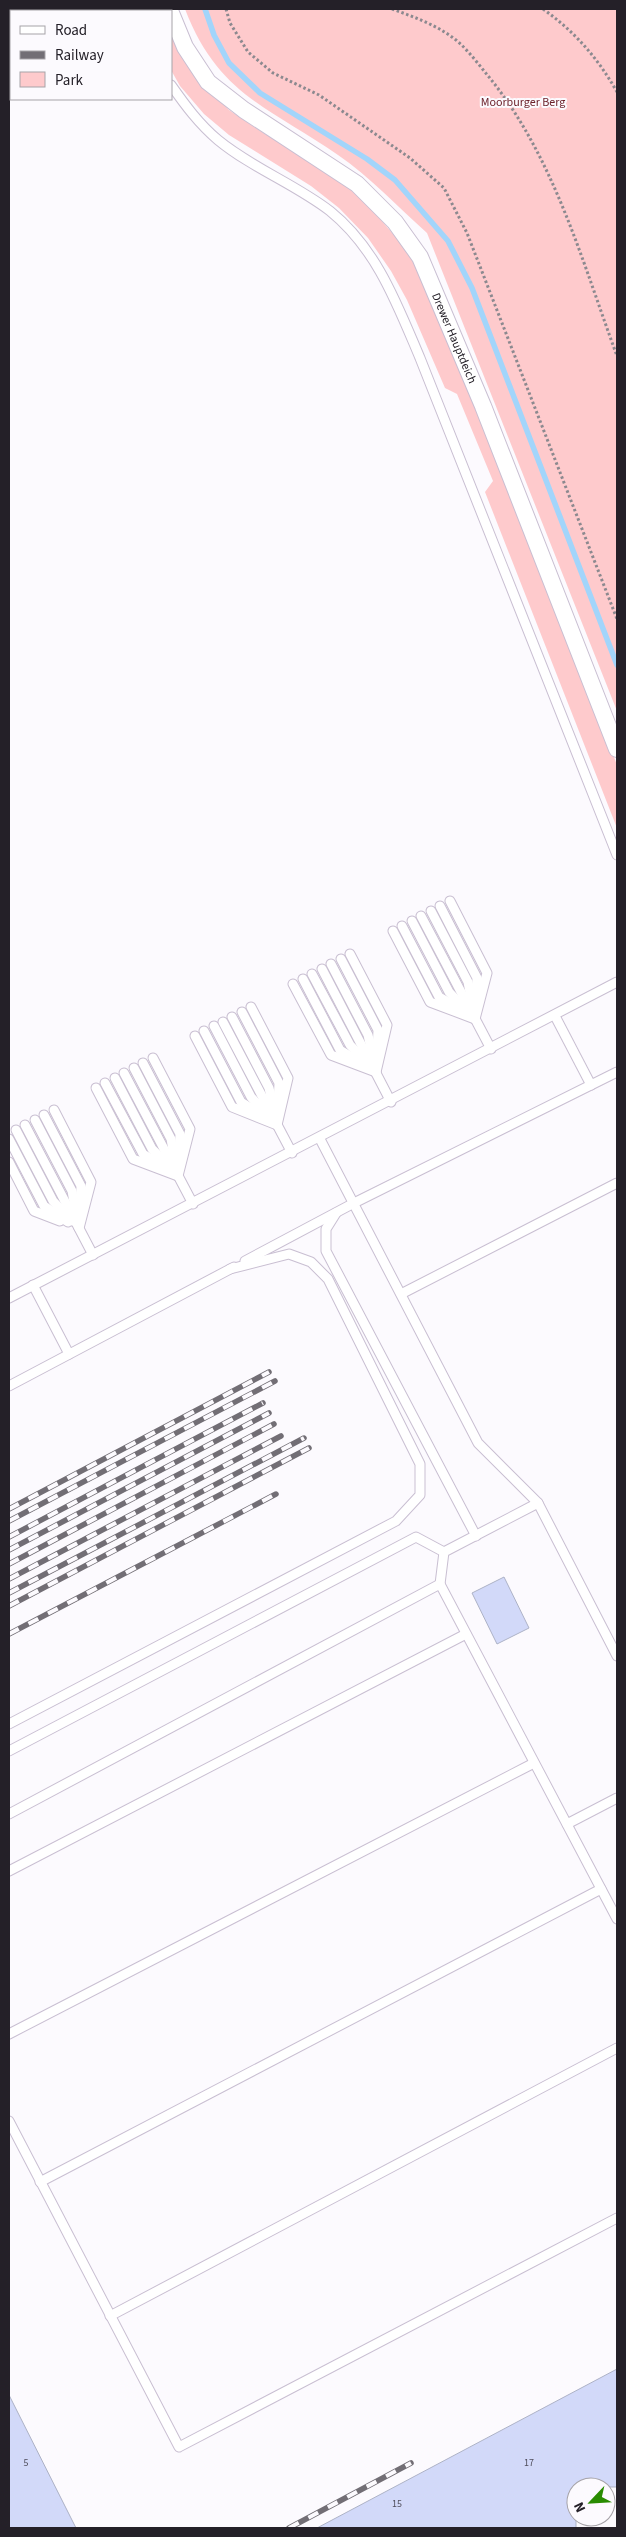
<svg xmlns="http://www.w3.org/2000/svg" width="626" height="2537" viewBox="0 0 626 2537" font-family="'Source Sans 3',sans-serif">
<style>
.green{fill:#fecacc}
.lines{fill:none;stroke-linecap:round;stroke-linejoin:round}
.stream{stroke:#a2d5fb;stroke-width:5.5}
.building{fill:#d2d9f9;stroke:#adb2c6}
.service-casing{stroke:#c9bfd2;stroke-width:11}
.minor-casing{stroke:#c9bfd2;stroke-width:18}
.path{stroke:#8c898f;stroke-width:3;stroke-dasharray:2.5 2.5;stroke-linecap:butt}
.service{stroke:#fff;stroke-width:9}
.minor{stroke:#fff;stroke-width:16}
.rail-casing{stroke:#726e75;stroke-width:5.5}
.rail{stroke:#fcfafe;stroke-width:4;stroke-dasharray:11;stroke-linecap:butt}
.labels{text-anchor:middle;stroke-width:4;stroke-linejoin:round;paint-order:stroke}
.number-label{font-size:10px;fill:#504e5c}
.park-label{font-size:12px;fill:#6d232c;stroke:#fcfafe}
.street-label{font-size:12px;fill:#242028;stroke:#fcfafe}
</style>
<rect width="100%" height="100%" fill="#fcfafe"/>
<g class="green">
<path d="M185 9H617V711L427 233C398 207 370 177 338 155 269 107 218 95 185 9Z"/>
<path d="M171 28 207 86 229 110 265 134 308 155 357 192 406 249 424 280 488 432 617 765V828L485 492 493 481 457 394 445 388 407 300 391 271 368 238 339 208 311 186 229 135 204 114 180 86 171 70Z"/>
</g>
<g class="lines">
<path class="stream" d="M205 9 214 35 229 63 260 93 367 159 395 180 448 241 472 288 617 665"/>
</g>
<g class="building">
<path d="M504 1577 529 1628 497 1644 472 1593Z"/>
<path d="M617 2369V2487H576V2528H317Z"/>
<path d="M9 2395 76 2528H9Z"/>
</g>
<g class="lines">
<g class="service-casing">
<g id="service">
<path d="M138 9 139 11"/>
<path d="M171 85C185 105 199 124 218 140 252 168 295 184 330 211 377 249 397 304 420 358L617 855"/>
<path d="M450 901 487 973 475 1019"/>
<path d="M440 906 477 978 476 999"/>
<path d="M431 911 468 982 473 1007"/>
<path d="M421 916 491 1049"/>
<path d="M412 921 449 992 464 1008"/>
<path d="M402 926 439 997 456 1007"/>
<path d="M393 931 430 1002 475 1019"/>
<path d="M350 954 387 1025 376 1072"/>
<path d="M341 959 378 1030 377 1052"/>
<path d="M331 964 368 1035 373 1057"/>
<path d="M322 969 391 1102"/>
<path d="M312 974 350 1045 367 1063"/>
<path d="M303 979 340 1050 358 1061"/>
<path d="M293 984 331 1055 376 1072"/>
<path d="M251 1007 288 1078 277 1125"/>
<path d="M242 1012 279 1083 278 1104"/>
<path d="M555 1016 591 1085"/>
<path d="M232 1017 269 1088 274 1110"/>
<path d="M223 1022 292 1153"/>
<path d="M214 1026 251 1097 268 1116"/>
<path d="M204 1031 241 1102 260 1114"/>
<path d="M195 1036 232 1107 277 1125"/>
<path d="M153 1058 190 1129 178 1176"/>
<path d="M143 1063 180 1134 179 1156"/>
<path d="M134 1068 171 1139 175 1161"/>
<path d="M124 1073 193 1204"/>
<path d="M115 1078 152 1149 168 1165"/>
<path d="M105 1083 143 1154 161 1165"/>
<path d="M96 1088 133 1159 178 1176"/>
<path d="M54 1110 91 1182 79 1228"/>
<path d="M44 1115 81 1186 80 1208"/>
<path d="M35 1120 72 1191 76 1213"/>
<path d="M25 1125 93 1255"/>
<path d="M16 1130 53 1201 72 1221"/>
<path d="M9 1139 44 1206 68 1222"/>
<path d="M320 1139 478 1443 538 1503 617 1656"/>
<path d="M9 1162 34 1211 60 1221"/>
<path d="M336 1213 326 1229V1251L476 1536"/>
<path d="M245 1261 354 1203 617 1072"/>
<path d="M33 1285 69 1354"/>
<path d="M401 1294 617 1183"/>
<path d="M9 1298 617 982"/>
<path d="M9 1386 234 1267"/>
<path d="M440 1584 444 1552 538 1503"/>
<path d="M9 1724 396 1521 420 1495V1464L328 1279 311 1262 289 1254 230 1269"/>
<path d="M9 1751 416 1537 444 1552"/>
<path d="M9 1814 440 1584 617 1919"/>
<path d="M567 1824 617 1798"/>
<path d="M9 1871 466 1634"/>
<path d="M9 2034 534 1763"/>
<path d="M9 2121 179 2447 617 2218"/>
<path d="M40 2182 601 1889"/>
<path d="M110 2316 617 2048"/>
</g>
</g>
<g class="minor-casing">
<g id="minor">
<path id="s1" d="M171 13 185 47 208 82 244 110 357 184 395 222 420 257 483 406 617 749"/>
</g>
</g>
<g class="path">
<path d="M226 9 230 23 248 52 273 73 319 95 410 158 444 188 467 233 617 619"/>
<path d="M392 9C414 17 437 25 456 40 469 51 479 65 489 77 554 157 582 261 617 356"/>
<path d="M543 9C574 31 598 58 617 92"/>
</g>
<use href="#service" class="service"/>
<use href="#minor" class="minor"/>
<g class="rail-casing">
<g id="rail">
<path d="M9 1509 269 1372"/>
<path d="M9 1521 275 1381"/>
<path d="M9 1537 263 1403"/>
<path d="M9 1550 269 1413"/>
<path d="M9 1564 274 1424"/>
<path d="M9 1579 281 1436"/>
<path d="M9 1593 304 1438"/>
<path d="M9 1606 309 1448"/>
<path d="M9 1634 276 1494"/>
<path d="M289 2528 411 2463"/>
</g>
</g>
<use href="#rail" class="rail"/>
</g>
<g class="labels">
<g class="number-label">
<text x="26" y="2466">5</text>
<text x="529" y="2466">17</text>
<text x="397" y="2507">15</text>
</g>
<g class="park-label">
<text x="523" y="106">Moorburger Berg</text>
</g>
<g class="street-label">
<text dy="4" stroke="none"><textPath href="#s1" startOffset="444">Drewer Hauptdeich</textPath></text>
</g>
</g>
<rect width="626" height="2537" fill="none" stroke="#242028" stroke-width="20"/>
<rect x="10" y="10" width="162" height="90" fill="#fcfafe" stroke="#a6a3a8"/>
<rect x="20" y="26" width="25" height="8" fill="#ffffff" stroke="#a6a3a8"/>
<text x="55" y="35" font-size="15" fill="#242028">Road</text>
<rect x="20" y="51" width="25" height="8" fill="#726e75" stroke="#a6a3a8"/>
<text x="55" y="60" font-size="15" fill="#242028">Railway</text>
<rect x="20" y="72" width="25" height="15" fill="#fecacc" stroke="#a6a3a8"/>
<text x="55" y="85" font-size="15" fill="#242028">Park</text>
<g transform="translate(591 2502) rotate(245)"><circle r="24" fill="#fcfafe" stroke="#a6a3a8"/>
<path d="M0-4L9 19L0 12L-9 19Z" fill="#298c01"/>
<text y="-8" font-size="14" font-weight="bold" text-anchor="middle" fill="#242028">N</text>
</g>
</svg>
